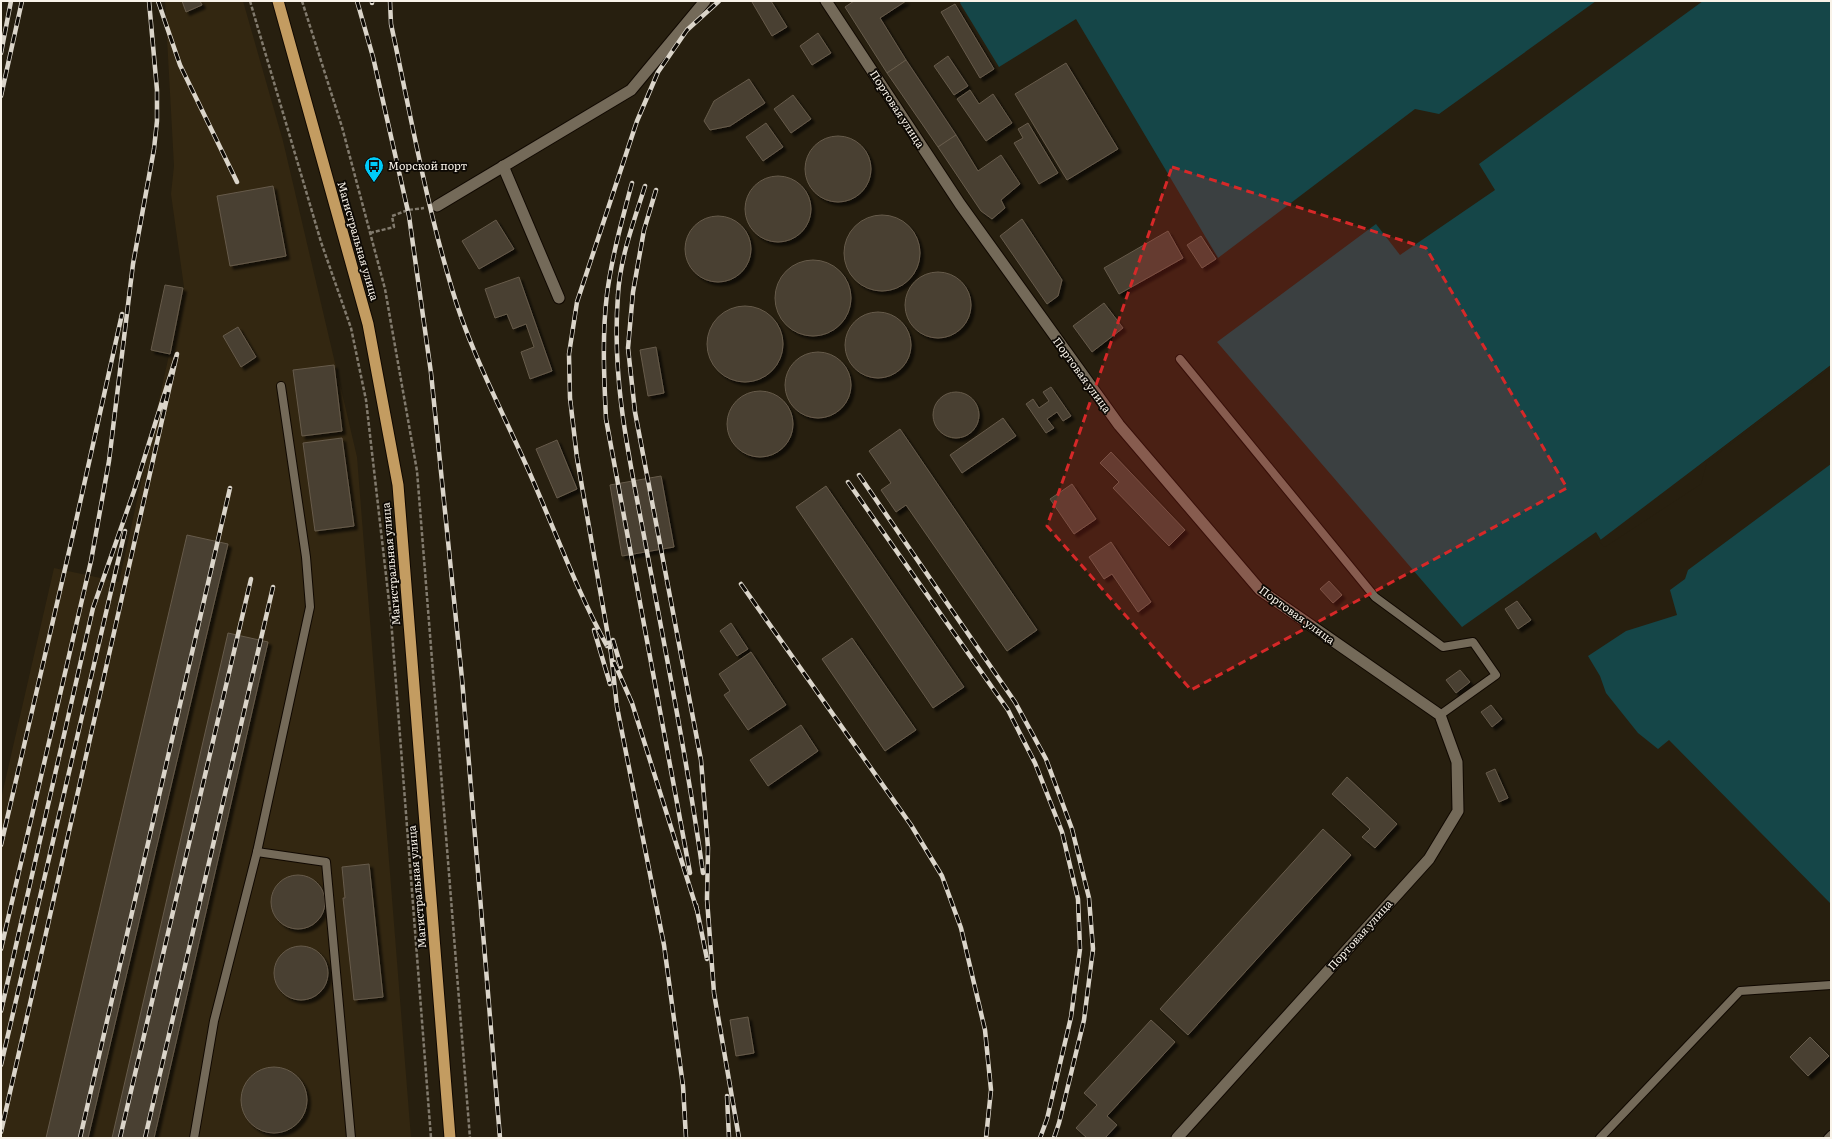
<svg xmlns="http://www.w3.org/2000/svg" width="1832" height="1139" viewBox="0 0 1832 1139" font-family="Literata,serif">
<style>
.built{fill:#332711}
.water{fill:#154648}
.pier{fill:#271f0f}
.building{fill:#4a3f30;stroke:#665b4b;filter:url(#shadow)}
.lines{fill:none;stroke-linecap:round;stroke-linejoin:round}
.service-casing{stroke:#100800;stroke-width:10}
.minor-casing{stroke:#100800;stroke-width:13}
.trunk-casing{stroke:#100800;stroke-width:13}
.path{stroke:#827b6e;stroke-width:2.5;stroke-dasharray:4 2;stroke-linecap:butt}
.service{stroke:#746a59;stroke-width:8}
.minor{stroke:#746a59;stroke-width:11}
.trunk{stroke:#c39c61;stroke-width:11}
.rail-casing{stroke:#dbd5ca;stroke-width:4.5}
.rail{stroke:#0d0904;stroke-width:3;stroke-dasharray:9;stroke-linecap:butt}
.marked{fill:#d62828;fill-opacity:0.2;stroke:#d62828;stroke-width:3;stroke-dasharray:8 5;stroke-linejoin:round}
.labels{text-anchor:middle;stroke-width:3.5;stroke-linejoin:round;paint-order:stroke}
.street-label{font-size:11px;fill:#f9f3e9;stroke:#0d0904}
.poi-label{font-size:11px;fill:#f9f3e9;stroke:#0d0904;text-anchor:start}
</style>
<defs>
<filter id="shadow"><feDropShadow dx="3.5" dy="3.5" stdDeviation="1" flood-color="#0009"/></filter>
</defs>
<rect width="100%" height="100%" fill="#271f0f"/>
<path class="built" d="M165 1H243L283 141 357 457 411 1138H1V799L54 568 119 582 184 287 171 194 174 166Z"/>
<g class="water">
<path d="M961 1H1596L1439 114 1415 109 1218 258 1076 19 999 67 960 3Z"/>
<path d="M1703 1H1831V365L1705 461 1604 545 1596 532 1462 627 1217 342 1376 224 1400 255 1495 190 1479 164Z"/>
<path d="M1831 464V904L1669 740 1658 749 1638 733 1606 693 1600 676 1588 656 1626 631 1677 615 1670 590 1685 579 1688 570Z"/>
</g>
<path class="pier" d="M1831 365V368L1707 462 1701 484 1605 547 1603 546 1599 541Z"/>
<g class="building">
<path d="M182 1H200L202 5 186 12Z"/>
<path d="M754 1H771L787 27 772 36 752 2Z"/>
<path d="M854 1H906L880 18 906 60 887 73 845 7Z"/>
<path d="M955 4 994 69 980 78 941 12Z"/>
<path d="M818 33 831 53 812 65 800 46Z"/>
<path d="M948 56 968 86 954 95 934 66Z"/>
<path d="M906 60 956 135 938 147 887 73Z"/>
<path d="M1066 63 1118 149 1067 180 1015 94Z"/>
<path d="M749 79 765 103 730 126 710 130 704 121 714 101Z"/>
<path d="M970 90 979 104 993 94 1012 123 986 141 957 99Z"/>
<path d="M793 95 811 119 791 133 774 109Z"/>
<path d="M766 123 783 147 763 161 746 137Z"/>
<path d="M1028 123 1058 173 1039 184 1014 143 1023 138 1018 129Z"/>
<path d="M956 135 978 171 1001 155 1020 184 1001 200 1005 208 992 219 981 211 938 147Z"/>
<circle cx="838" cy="169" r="33"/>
<circle cx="778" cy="209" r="33"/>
<path d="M273 186 286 256 230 266 217 196Z"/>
<circle cx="882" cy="253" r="38"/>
<circle cx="718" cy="249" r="33"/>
<path d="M1022 219 1062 280 1058 296 1047 304 1000 236Z"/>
<path d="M496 220 514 249 479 269 462 241Z"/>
<path d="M1168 231 1183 258 1119 294 1104 268Z"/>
<path d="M1201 236 1216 259 1202 268 1187 245Z"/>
<circle cx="813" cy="298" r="38"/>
<circle cx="938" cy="305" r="33"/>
<path d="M519 277 552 371 530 379 521 352 534 347 526 324 513 329 507 314 495 318 485 289Z"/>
<path d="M165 285 183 288 170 354 151 350Z"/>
<path d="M1104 303 1123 328 1092 352 1073 326Z"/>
<circle cx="745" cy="344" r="38"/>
<circle cx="878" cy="345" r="33"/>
<path d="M238 327 256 357 241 367 223 336Z"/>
<path d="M656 347 664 393 648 396 640 350Z"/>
<circle cx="818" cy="385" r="33"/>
<path d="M334 365 342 431 302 436 293 370Z"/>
<path d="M1051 387 1071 416 1063 421 1057 412 1047 419 1054 428 1046 433 1026 404 1033 399 1039 408 1049 401 1043 392Z"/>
<circle cx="760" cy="424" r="33"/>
<circle cx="956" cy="415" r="23"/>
<path d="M1003 418 1016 436 962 473 950 455Z"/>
<path d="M900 429 1037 630 1007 651 906 505 896 512 881 490 891 483 869 451Z"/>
<path d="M342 438 354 526 315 531 303 443Z"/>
<path d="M557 440 577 489 557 498 536 449Z"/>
<path d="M1111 452 1185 530 1169 546 1113 488 1119 482 1100 463Z"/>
<path d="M661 476 674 547 622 556 610 485Z"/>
<path d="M1072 484 1096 519 1074 534 1050 499Z"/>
<path d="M826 486 964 687 933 708 796 507Z"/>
<path d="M187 535 228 544 88 1138H46Z"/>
<path d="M1111 542 1151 602 1138 612 1112 574 1104 579 1089 557Z"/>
<path d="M1329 581 1342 595 1333 603 1320 589Z"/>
<path d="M1517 601 1531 620 1518 629 1505 609Z"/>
<path d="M731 623 748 649 737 656 720 631Z"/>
<path d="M228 633 268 642 154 1138H112Z"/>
<path d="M852 638 916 730 885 751 822 659Z"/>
<path d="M751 652 786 705 748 730 724 695 730 691 719 674Z"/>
<path d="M1460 670 1470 682 1456 693 1446 680Z"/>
<path d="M1491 705 1502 719 1492 727 1481 712Z"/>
<path d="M801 725 818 751 768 786 750 760Z"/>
<path d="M1495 769 1508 798 1499 802 1486 773Z"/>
<path d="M1347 777 1397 824 1375 848 1362 837 1370 829 1332 794Z"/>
<path d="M1323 829 1351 855 1188 1035 1160 1009Z"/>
<path d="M369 864 383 997 354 1000 343 898H345L342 867Z"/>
<circle cx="298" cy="902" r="27"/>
<circle cx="301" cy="973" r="27"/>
<path d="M748 1017 754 1053 736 1056 730 1020Z"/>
<path d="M1151 1020 1175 1042 1107 1116 1117 1125 1105 1138H1087L1076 1128 1097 1105 1084 1093Z"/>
<path d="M1810 1037 1829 1056 1808 1076 1790 1057Z"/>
<circle cx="274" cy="1100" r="33"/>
</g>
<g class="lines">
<g class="service-casing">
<g id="service">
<path d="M1180 359 1375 597 1443 647 1473 642 1496 675 1440 715"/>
<path d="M257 852 326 862 351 1138"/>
<path d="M194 1138 214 1021 257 852 310 607 306 557 281 386"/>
<path d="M1600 1138 1740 991 1831 985"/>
<path d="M1828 1138 1831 1135"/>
</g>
</g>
<g class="minor-casing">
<g id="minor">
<path d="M826 1 960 204 1119 425 1260 590 1440 715 1457 762 1458 811 1429 859 1177 1138"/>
<path d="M503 166 559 298"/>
<path d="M437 206 631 90 705 1"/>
</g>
</g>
<g class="trunk-casing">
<path id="trunk" d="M278 1 368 324 398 485 450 1138"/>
</g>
<g class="path">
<path d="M250 1 321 242 351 328 366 400 391 619 431 1138"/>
<path d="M302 1 342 127 385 289 417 471 470 1138"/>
<path d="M370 233 394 227 392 216 408 210 424 208"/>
</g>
<use href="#service" class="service"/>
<use href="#minor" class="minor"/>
<use href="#trunk" class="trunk"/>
<g class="rail-casing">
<g id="rail">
<path d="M158 1 180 65 237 182"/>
<path d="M357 1 373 57 409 216 431 373 462 679 500 1138"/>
<path d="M372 1V3"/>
<path d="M390 1 391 24C410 112 426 203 452 289 471 354 504 414 531 476 556 533 577 591 607 646"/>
<path d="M1 53 11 1"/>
<path d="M1 96 22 1"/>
<path d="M632 183C622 220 612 256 607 294 602 335 604 377 606 419L690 873"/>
<path d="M645 186C634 221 620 258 618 295 611 384 631 465 647 552 667 659 688 766 703 873"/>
<path d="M656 190 644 230 633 292 628 348 635 412 701 760 708 848 707 899 714 993 739 1138"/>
<path d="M859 475 1015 702 1046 759 1072 829 1089 898 1093 949 1084 1020 1059 1123 1054 1138"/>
<path d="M848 482 1008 710 1035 763 1062 832 1078 899 1080 949 1071 1017 1047 1119 1040 1138"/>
<path d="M741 584 911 825 942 876 961 928 985 1030 991 1090 986 1138"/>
<path d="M594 630 610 684"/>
<path d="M613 640 621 667"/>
<path d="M614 662 632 703 697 910"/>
<path d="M1 845 74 530 122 314"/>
<path d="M696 905 707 959"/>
<path d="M1 949 91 561 109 461 133 264 154 149 157 121V90L149 1"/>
<path d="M1 1011 93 608 134 491 177 354 1 1132"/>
<path d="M1 1065 125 531"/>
<path d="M727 1096 729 1138"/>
<path d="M80 1138 230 488"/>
<path d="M120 1138 251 579"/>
<path d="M145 1138 273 587"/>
<path d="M686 1138 683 1086 664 945 617 707 611 653 577 458 570 398 569 354 577 302 637 121 658 72 687 30 719 1"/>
</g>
</g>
<use href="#rail" class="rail"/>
</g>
<path class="marked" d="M1172 167 1426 248 1567 488 1191 690 1047 526Z"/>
<defs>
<g id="bus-pin" transform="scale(1)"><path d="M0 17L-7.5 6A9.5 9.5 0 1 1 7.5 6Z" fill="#00cbf9" stroke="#0d0904"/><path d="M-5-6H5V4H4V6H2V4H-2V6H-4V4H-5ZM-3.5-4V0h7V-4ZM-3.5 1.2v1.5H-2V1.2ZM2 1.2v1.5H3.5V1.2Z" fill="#111"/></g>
</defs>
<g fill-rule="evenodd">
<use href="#bus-pin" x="374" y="166"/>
</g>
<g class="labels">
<g class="street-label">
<text transform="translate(897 109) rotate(57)" y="4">Портовая улица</text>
<text transform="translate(358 241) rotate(74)" y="4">Магистральная улица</text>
<text transform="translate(1082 375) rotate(54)" y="4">Портовая улица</text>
<text transform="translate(391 564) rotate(-95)" y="4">Магистральная улица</text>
<text transform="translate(1297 615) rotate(36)" y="4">Портовая улица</text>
<text transform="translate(417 887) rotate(-95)" y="4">Магистральная улица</text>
<text transform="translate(1360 935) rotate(-48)" y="4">Портовая улица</text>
</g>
<g class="poi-label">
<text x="388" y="170">Морской порт</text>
</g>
</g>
<rect width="1832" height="1139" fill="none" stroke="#f9f3e9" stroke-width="4"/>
</svg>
